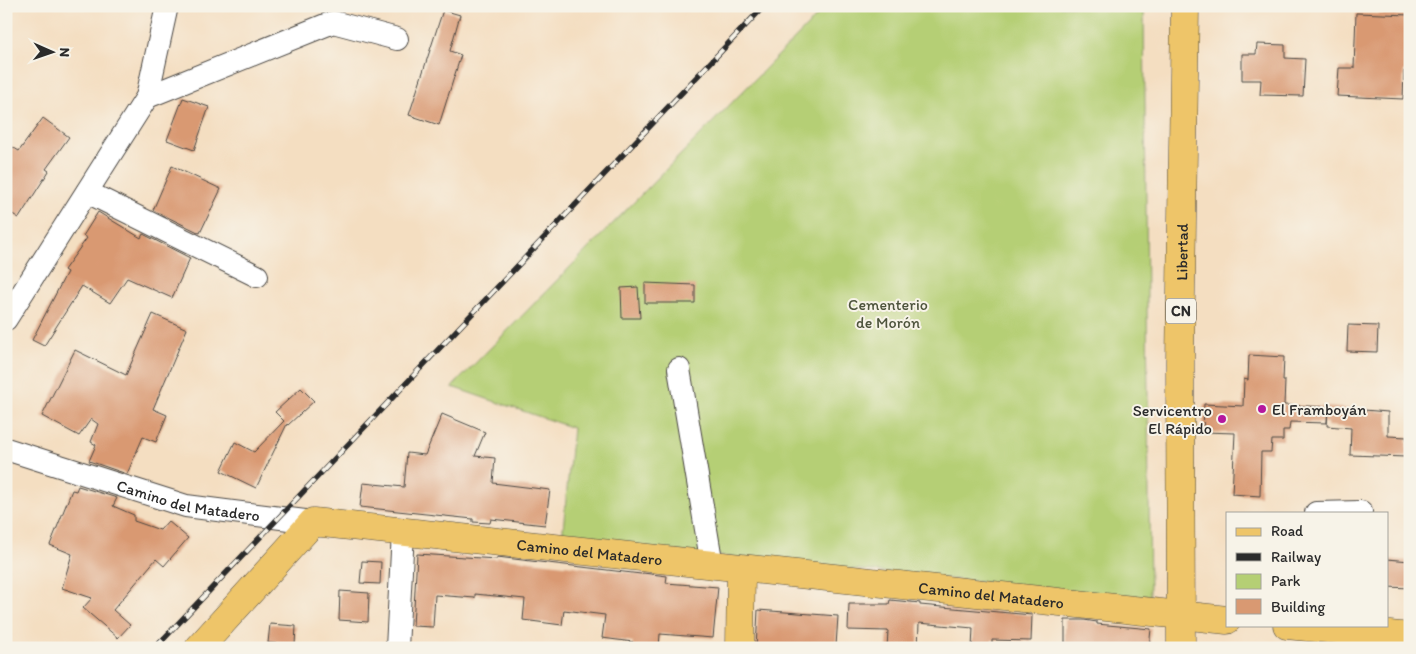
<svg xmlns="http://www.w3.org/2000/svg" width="1416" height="654" viewBox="0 0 1416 654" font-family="Itim,sans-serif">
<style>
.green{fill:#b5cf74;stroke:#707d50}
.building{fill:#d99972}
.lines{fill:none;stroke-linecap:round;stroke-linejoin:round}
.minor-casing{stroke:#494642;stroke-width:24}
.major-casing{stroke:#494642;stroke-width:29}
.minor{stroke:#fff;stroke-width:22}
.major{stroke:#eec569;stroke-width:28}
.rail-casing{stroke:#2b2b2b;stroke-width:5.5}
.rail{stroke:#f7f3e8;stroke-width:4;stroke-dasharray:11;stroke-linecap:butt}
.poi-dot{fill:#b5179e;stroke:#f7f3e8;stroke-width:2}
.labels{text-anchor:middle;stroke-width:4;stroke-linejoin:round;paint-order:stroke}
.shield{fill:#f7f3e8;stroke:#686764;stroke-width:1}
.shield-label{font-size:15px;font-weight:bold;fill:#2b2b2b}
.street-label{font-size:16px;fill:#2b2b2b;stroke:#f7f3e8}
.park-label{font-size:16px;fill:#4e543d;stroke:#f7f3e8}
.poi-label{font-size:16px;fill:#2b2b2b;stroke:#f7f3e8;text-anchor:start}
</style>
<rect width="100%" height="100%" fill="#f7f3e8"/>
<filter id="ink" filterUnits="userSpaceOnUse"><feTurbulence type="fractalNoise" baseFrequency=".02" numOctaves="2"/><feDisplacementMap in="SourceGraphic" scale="10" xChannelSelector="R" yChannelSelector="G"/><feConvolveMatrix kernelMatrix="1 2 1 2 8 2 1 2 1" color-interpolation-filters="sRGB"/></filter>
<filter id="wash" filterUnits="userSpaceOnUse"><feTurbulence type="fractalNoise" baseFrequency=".0096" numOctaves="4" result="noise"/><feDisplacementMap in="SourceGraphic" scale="20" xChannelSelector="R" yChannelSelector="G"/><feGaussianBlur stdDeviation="1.12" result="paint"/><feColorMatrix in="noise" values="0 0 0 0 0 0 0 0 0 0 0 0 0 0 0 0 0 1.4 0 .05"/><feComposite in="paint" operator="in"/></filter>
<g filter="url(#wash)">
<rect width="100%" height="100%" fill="#f4dec1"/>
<path class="green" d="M827 6H1144L1150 599 562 540 573 428 452 387Z"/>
<g id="blocks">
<g class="building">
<path d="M443 10 460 15 450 51 461 55 439 125 409 115Z"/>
<path d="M1356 13 1410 15 1409 71H1404L1403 99 1337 96 1339 68H1354Z"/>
<path d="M1257 44 1285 45V58L1305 59 1303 96 1260 95 1261 80H1242V54H1256Z"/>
<path d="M183 98 209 107 194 150 167 140Z"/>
<path d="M43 118 69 137 46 169 49 171 19 218 6 210V143L19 151Z"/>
<path d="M172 166 221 189 200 233 153 210Z"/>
<path d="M98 212 141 238 143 234 190 258 172 298 127 278 110 303 82 286 44 346 32 340 67 272 64 270 87 238 83 236Z"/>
<path d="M645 283 695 285V303H645Z"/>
<path d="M638 287 640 318H622L621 288Z"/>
<path d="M153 314 187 329 153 409 167 415 156 442 143 437 127 474 89 461 96 445 91 442 98 424 91 419 79 436 42 416 75 350 126 375Z"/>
<path d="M1348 325 1378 326 1377 352 1347 351Z"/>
<path d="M1249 355 1284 357 1283 381H1285L1284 405 1328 407 1327 423 1290 422 1289 430H1283V440H1272L1271 452H1261L1260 496 1232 494 1235 433 1203 432 1204 404 1243 406 1244 379 1248 380Z"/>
<path d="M301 388 314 401 288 425 287 424 256 488 221 471 235 442 254 452 284 421 275 412Z"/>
<path d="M1328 407 1388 412V436L1407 437 1406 457 1350 455 1351 428 1327 426Z"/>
<path d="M442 414 485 432 475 456 495 458 493 483 550 490 545 525 491 519 490 523 473 522V519L360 507 363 483 404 487 407 453 425 455Z"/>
<path d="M78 486 117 498 113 506 134 515V521L160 530 168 521 188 538 164 566 156 559 113 610 130 625 118 638 83 608 92 598 62 588 72 554 50 545 72 490 76 491Z"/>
<path d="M417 554 497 559V557L641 574 643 573 667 576 666 583 718 587 713 638 660 634 659 648H632L633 642 602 638 605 615 564 610 562 625 523 620 525 599 475 594V598L435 595 433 627 413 626Z"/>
<path d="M1387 559 1410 561V588L1387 587Z"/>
<path d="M362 561 381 562 380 584 360 583Z"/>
<path d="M340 591 369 593 368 622 339 620Z"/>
<path d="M890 600 920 603V605L1032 615 1031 641 992 640V648H972L973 628 919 623 918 648H887L888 631 848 630 849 604H889Z"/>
<path d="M758 610 838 616 836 646 830 645 829 648H756Z"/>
<path d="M1065 620H1084L1097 622V624L1151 629 1149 648H1105V645L1065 644Z"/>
<path d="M270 624 296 626 295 645 268 643Z"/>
</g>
</g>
</g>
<g filter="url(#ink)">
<use href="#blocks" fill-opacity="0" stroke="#494642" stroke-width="1"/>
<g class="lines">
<g class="minor-casing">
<g id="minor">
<path d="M147 97 333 22 397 39"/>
<path d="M87 192 257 276"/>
<path d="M6 319 147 97 167 6"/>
<path d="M679 369 712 565"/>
<path id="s1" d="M6 449 186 506 313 522"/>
<path d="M1316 513 1361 512"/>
<path d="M397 648 403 532"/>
</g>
</g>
<g class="major-casing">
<g id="major">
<path d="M1287 625 1410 637"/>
<path id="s2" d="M199 648 313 522 1227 620"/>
<path d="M740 648 741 569"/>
<path id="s3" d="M1181 648 1180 362 1185 6"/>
</g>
</g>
<use href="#minor" class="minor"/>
<use href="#major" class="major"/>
<g class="rail-casing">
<path id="rail" d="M155 648 764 6"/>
</g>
<use href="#rail" class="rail"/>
</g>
</g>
<g class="poi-dot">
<circle cx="1262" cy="409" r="5"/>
<circle cx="1222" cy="419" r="5"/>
</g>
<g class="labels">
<rect class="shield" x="1166" y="298.5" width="30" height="25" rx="4"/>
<g class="shield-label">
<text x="1181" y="316">CN</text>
</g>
<g class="street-label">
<text dy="6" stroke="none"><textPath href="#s3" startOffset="396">Libertad</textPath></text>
<text dy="6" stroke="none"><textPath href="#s1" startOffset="190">Camino del Matadero</textPath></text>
<text dy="6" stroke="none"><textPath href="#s2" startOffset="448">Camino del Matadero</textPath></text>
<text dy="6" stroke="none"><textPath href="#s2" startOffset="852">Camino del Matadero</textPath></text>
</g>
<g class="park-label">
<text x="888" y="310">Cementerio<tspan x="888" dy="18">de Morón</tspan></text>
</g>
<g class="poi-label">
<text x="1272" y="415">El Framboyán</text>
<text x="1212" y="416" text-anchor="end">Servicentro<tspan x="1212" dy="18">El Rápido</tspan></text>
</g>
</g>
<rect width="1416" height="654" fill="none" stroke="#f7f3e8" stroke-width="25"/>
<rect x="1226" y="512" width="162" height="115" fill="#f7f3e8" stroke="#a5a39c"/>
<rect x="1236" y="528" width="25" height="8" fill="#eec569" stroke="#a5a39c"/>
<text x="1271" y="536" font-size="15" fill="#2b2b2b">Road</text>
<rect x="1236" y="553" width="25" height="8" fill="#2b2b2b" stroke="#a5a39c"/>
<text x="1271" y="562" font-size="15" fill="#2b2b2b">Railway</text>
<rect x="1236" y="574" width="25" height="15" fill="#b5cf74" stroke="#a5a39c"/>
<text x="1271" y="586" font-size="15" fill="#2b2b2b">Park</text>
<rect x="1236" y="599" width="25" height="15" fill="#d99972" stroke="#a5a39c"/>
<text x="1271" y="612" font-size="15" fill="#2b2b2b">Building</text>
<g transform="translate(52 52) rotate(92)" stroke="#f7f3e8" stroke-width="4" paint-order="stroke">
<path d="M0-4L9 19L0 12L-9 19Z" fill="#2b2b2b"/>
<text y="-8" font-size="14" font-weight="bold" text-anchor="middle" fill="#2b2b2b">N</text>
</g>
</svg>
